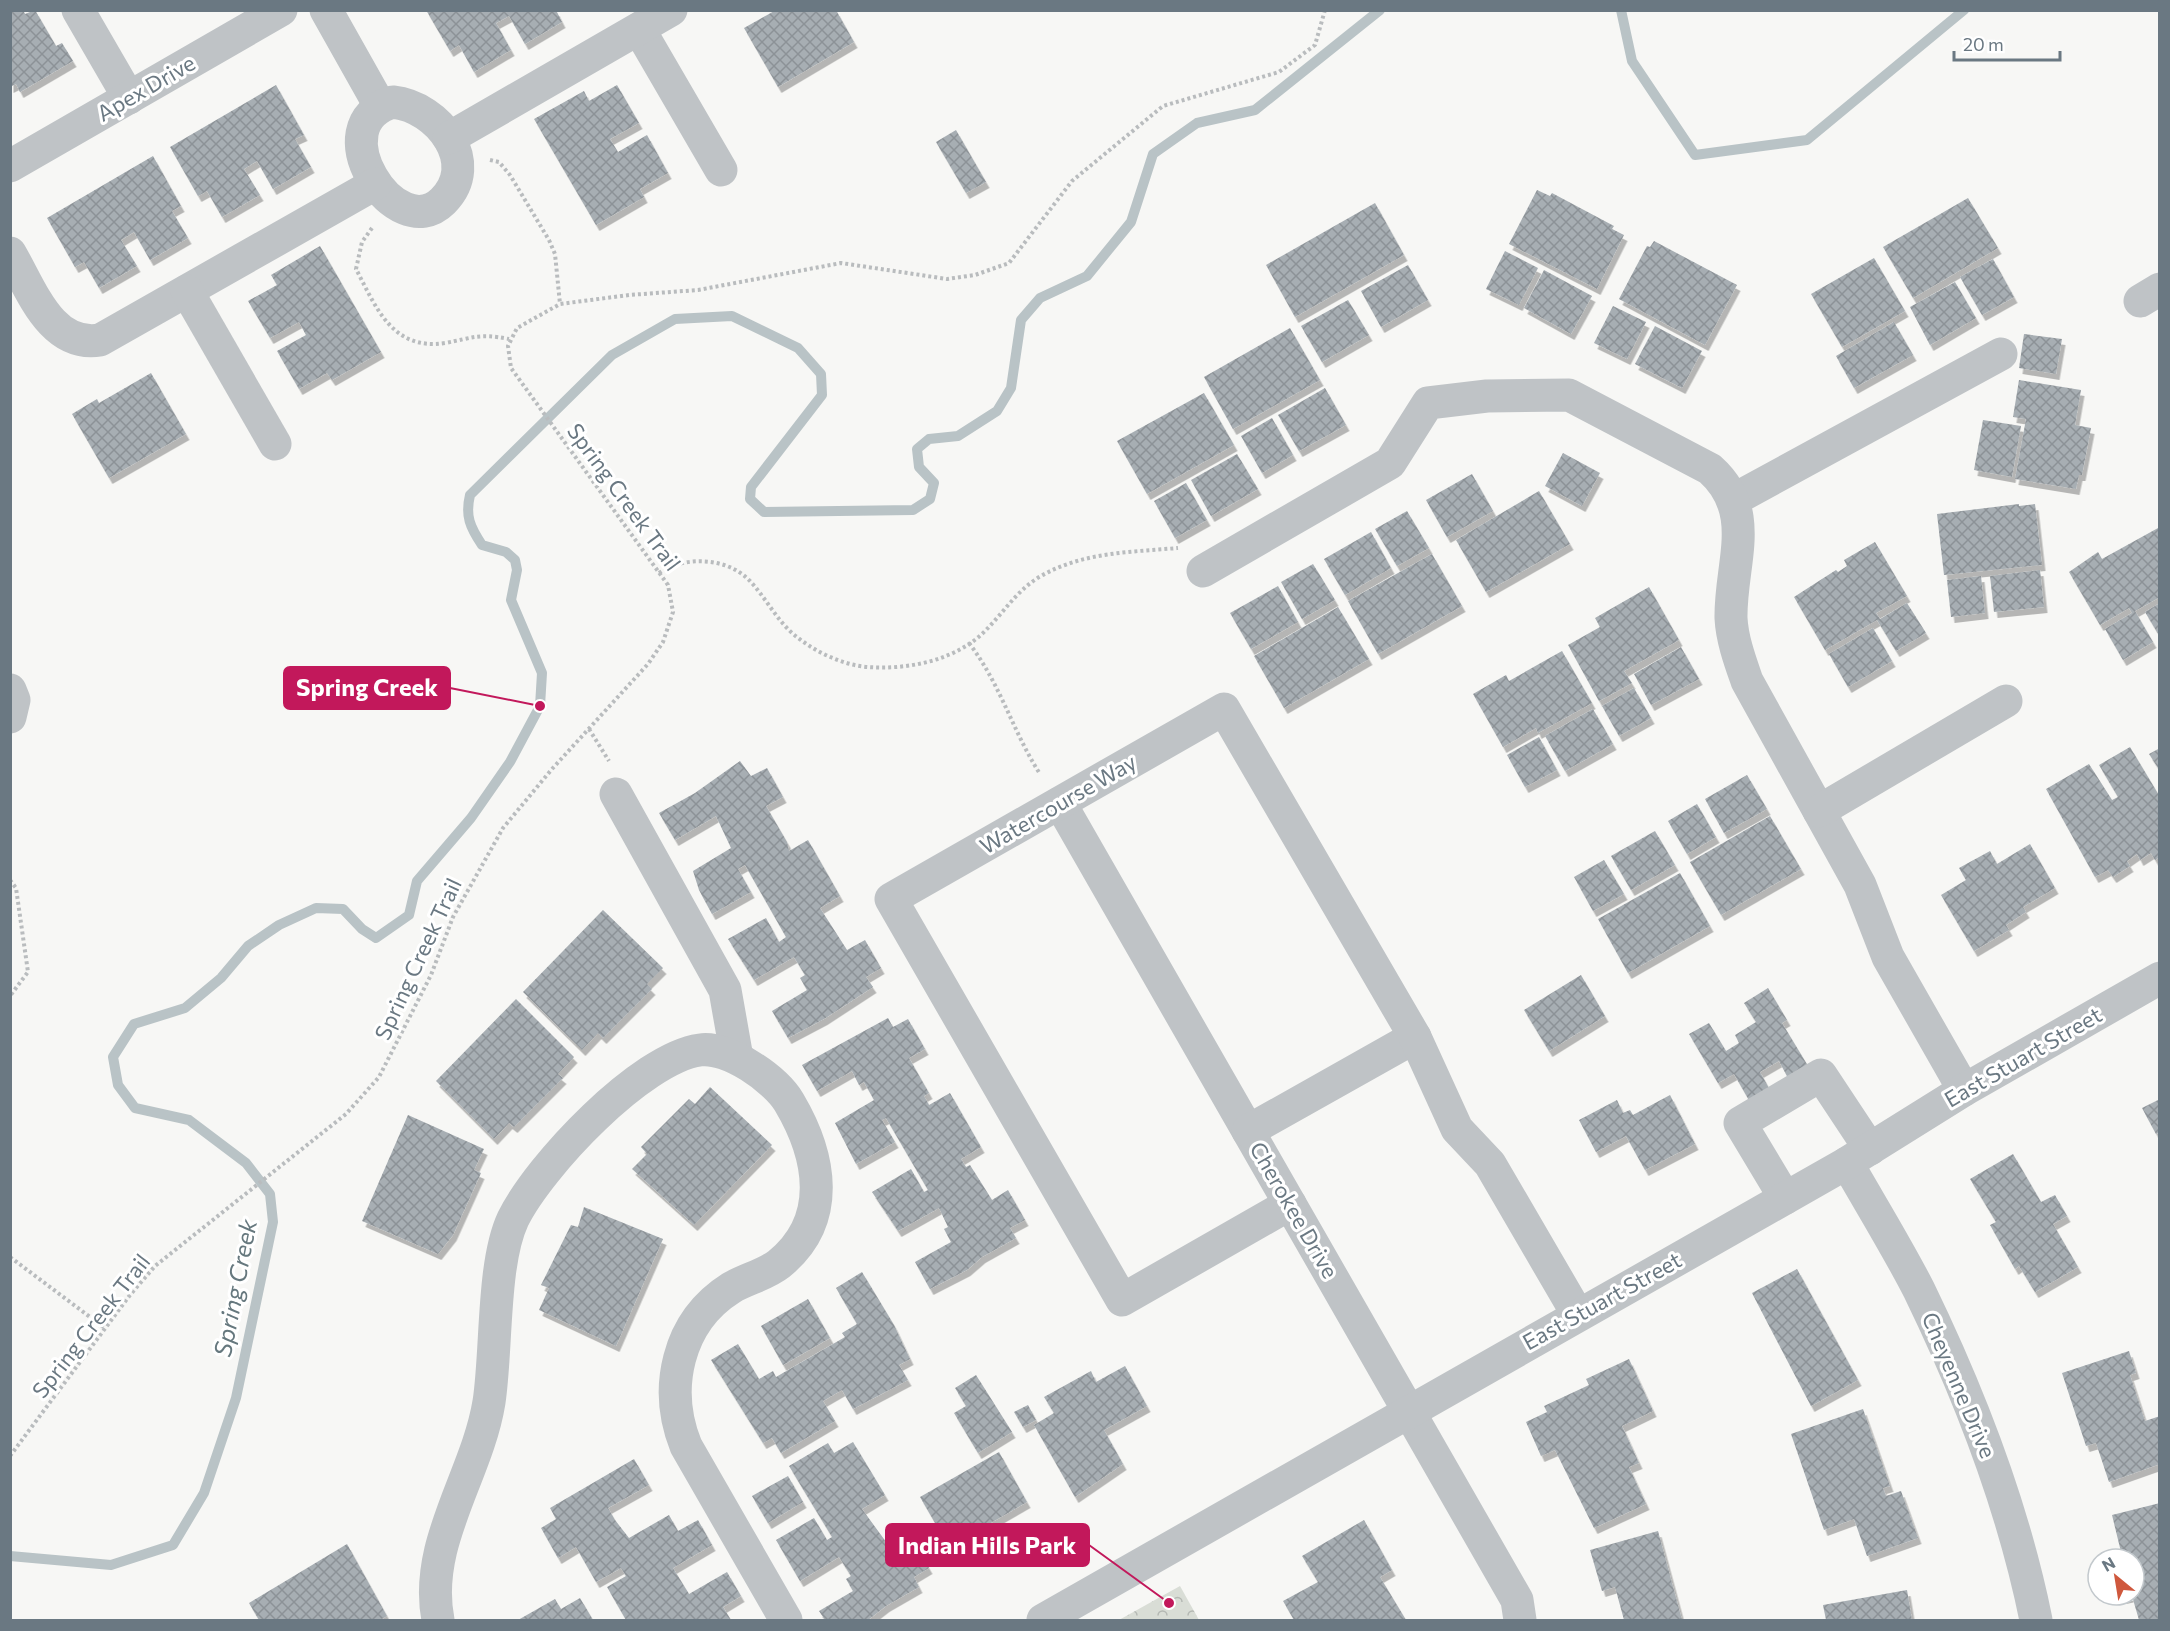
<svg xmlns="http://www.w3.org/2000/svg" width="2170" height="1631" viewBox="0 0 2170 1631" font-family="Commissioner,sans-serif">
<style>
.park{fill:url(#park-crowns)}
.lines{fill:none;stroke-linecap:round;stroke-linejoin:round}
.stream{stroke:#b9c3c6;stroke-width:10}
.building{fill:url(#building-cross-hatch);filter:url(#shadow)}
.path{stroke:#b9bcbe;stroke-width:4;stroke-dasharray:3 3;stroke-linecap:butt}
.minor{stroke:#bfc3c6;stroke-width:33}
.labels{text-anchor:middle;stroke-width:6;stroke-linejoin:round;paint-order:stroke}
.street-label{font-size:22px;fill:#6a7882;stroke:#fff}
.water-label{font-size:24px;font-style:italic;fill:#66787e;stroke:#fff}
.leader{fill:none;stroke:#c2185b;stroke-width:2}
.callout-dot{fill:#c2185b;stroke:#fff;stroke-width:2}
.callout{fill:#c2185b;stroke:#c2185b;stroke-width:2}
.callout-label{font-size:24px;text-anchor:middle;font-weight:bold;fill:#fff}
</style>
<defs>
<pattern id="park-crowns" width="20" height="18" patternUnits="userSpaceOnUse" patternTransform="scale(1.5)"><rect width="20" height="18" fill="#d9ddd6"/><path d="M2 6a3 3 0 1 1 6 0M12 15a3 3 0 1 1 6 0" fill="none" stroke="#b4b8b3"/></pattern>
<pattern id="building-cross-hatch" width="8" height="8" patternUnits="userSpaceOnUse" patternTransform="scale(1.5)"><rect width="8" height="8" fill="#a7aeb3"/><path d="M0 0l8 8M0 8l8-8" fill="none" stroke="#8c9297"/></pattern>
<filter id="shadow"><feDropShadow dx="3.5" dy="6" stdDeviation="0" flood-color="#0004"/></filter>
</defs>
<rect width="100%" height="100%" fill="#f7f7f5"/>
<path class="park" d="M1180 1586 1199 1620H1119Z"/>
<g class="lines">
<g class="stream">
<path d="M1621 10 1632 61 1695 155 1807 140 1964 10"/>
<path d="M10 1556 111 1565 173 1545 204 1493 236 1398 273 1222 270 1194 246 1163 189 1120 135 1108 118 1085 113 1057 134 1024 185 1008 221 978 248 946 279 925 316 908 343 909 362 929 376 938 409 915 417 881 471 818 510 762 540 706 542 673 511 600 517 570 515 560 506 552 482 545C470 527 465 516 470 495L612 355 675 319 732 316 798 348 821 374 822 395 751 487 750 499 764 512 913 510 930 499 934 483 919 467 917 449 929 439 958 436 997 411 1011 388 1021 320 1040 298 1087 276 1131 222 1153 154 1197 123 1255 110 1380 10"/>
</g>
</g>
<g class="building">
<path d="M10 10H23L25 14 35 10 56 46 62 43 73 61 20 92 16 84 10 87Z"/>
<path d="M426 10H556L562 22 525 44 509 16 496 23 511 50 474 72 459 45 450 51Z"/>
<path d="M776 10H836L854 42 778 87 744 28Z"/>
<path d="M276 85 304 135 295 139 311 167 273 189 257 161 244 169 260 195 222 217 207 191 198 196 170 147Z"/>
<path d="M617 85 639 123 610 139 618 152 647 135 668 173 640 189 644 197 596 225 534 119 584 91 589 101Z"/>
<path d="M956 130 986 182 966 193 936 142Z"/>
<path d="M153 156 181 206 172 211 188 238 150 260 134 232 121 240 137 266 99 288 84 262 75 267 47 218Z"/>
<path d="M1537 190 1550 196 1552 193 1614 226 1612 229 1624 235 1597 289 1509 244Z"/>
<path d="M1968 198 1998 248 1913 298 1883 247Z"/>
<path d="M1375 203 1404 255 1295 317 1266 265Z"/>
<path d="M1654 241 1737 285 1705 345 1619 299 1647 246 1650 247Z"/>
<path d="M320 246 381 352 332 380 327 373 299 389 277 351 306 335 299 322 270 338 248 301 277 285 271 275Z"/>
<path d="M1505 251 1538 268 1519 305 1486 289Z"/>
<path d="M1874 258 1905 311 1842 347 1811 294Z"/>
<path d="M1993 259 2014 297 1982 315 1960 277Z"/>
<path d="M1408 265 1428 300 1381 327 1361 291Z"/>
<path d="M1544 270 1592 296 1571 334 1524 308Z"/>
<path d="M1955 282 1976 318 1930 345 1910 307Z"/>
<path d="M1348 300 1369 335 1322 362 1301 326Z"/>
<path d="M1613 306 1646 322 1627 359 1594 343Z"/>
<path d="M1894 322 1913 355 1854 388 1836 356Z"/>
<path d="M1655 326 1702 351 1682 388 1635 364Z"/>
<path d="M1290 328 1320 380 1233 429 1204 377Z"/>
<path d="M2024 334 2062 339 2056 374 2019 368Z"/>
<path d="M151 373 186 434 109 478 72 414 97 399 99 403Z"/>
<path d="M2019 380 2081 390 2075 425 2091 428 2082 475H2079L2076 489 2015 479 2026 419 2013 417Z"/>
<path d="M1325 388 1346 425 1299 451 1278 415Z"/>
<path d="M1204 393 1234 445 1147 494 1117 441Z"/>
<path d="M1272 418 1293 455 1262 473 1241 436Z"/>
<path d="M1983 420 2021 426 2012 477 1974 470Z"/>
<path d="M1563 453 1600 473 1582 506 1545 486Z"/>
<path d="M1237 454 1258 489 1211 516 1191 480Z"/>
<path d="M1472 474 1493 511 1447 537 1426 500Z"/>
<path d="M1186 483 1207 520 1175 538 1154 501Z"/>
<path d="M1539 491 1570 544 1486 592 1456 540Z"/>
<path d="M2019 504V506L2035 504 2042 565 1944 575 1937 514Z"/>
<path d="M1407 511 1429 548 1397 566 1375 529Z"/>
<path d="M2158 528 2160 597 2135 611 2153 642 2123 660 2105 629 2132 613 2129 608 2100 625 2069 572 2098 552 2102 559Z"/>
<path d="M1371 532 1391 568 1345 595 1324 559Z"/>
<path d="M1875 542 1907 596 1876 613 1880 619 1907 603 1926 633 1896 651 1877 620 1825 650 1794 597 1836 570 1838 572 1847 566 1844 560Z"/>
<path d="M1432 554 1462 606 1378 654 1348 601Z"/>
<path d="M1313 564 1335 600 1302 619 1281 582Z"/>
<path d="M2040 570 2044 607 1994 612 1990 576Z"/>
<path d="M1981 576 1985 613 1951 617 1947 580Z"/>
<path d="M1278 586 1298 622 1251 649 1230 613Z"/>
<path d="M1649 587 1679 640 1624 671 1632 683 1599 701 1568 645 1600 627 1595 618Z"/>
<path d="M2160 603V637L2145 612Z"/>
<path d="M1338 607 1369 659 1284 708 1254 656Z"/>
<path d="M1873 628 1892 661 1848 687 1829 654Z"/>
<path d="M1681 647 1699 679 1651 705 1634 674Z"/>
<path d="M1562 651 1592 703 1538 733 1536 728 1503 747 1473 694 1506 675 1509 681Z"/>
<path d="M1634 688 1651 718 1619 736 1602 706Z"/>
<path d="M1593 709 1613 744 1565 771 1545 736Z"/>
<path d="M1539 737 1557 770 1525 787 1507 755Z"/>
<path d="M2130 747 2160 797V857L2155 860 2151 853 2140 860 2137 854 2127 861 2130 866 2113 877 2108 870 2095 877 2046 789 2089 764 2112 800 2118 797 2099 765Z"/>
<path d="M2160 748V771L2149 754Z"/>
<path d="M740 761 751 776 767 768 783 797 766 806 787 842 789 851 808 840 840 896 820 908 847 950 865 940 881 968 866 977 873 987 824 1019 788 1038 772 1011 807 990 800 978 805 975 794 957 754 980 728 939 766 918 779 942 786 937 745 865 738 869 751 892 712 914 699 890 693 871 731 848 716 816 675 840 659 813 695 793Z"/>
<path d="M1747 775 1767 809 1724 833 1705 799Z"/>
<path d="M1697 804 1716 837 1687 854 1668 821Z"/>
<path d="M1770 816 1801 869 1721 915 1690 862Z"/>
<path d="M1655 831 1675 865 1631 890 1611 856Z"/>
<path d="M2030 844 2055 888 2023 907 2026 912 2006 925 2009 930 1974 951 1941 895 1966 880 1959 868 1990 851 1997 864Z"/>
<path d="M1604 860 1624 894 1593 911 1574 877Z"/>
<path d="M1680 873 1710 926 1628 973 1598 919Z"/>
<path d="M603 910 663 968 647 984 652 989 603 1038 598 1033 582 1050 523 992Z"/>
<path d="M1581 975 1605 1016 1549 1051 1524 1010Z"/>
<path d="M1768 988 1787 1020 1782 1023 1808 1066 1788 1078 1779 1061 1760 1072 1770 1090 1750 1102 1734 1074 1718 1083 1689 1034 1709 1023 1726 1051 1739 1043 1735 1035 1756 1022 1744 1003Z"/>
<path d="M516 999 574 1057 558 1074 563 1078 514 1127 509 1123 494 1139 436 1081Z"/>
<path d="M888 1018 893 1027 908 1019 925 1049 909 1058 929 1093 924 1096 929 1105 950 1093 981 1147 961 1159 966 1167 970 1165 992 1200 1008 1190 1025 1220 1010 1228 1016 1238 982 1257 967 1270 930 1289 915 1262 951 1242 944 1229 948 1227 939 1208 898 1231 872 1192 911 1169 924 1192 928 1190 886 1118 882 1120 895 1142 856 1164 835 1123 874 1100 864 1082 859 1085 852 1071 817 1091 802 1065Z"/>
<path d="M710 1087 772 1145 694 1225 632 1169 647 1154 641 1147 689 1099 695 1104Z"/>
<path d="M1670 1095 1695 1144 1645 1170 1626 1136 1596 1152 1579 1120 1617 1100 1623 1113 1630 1110 1633 1115Z"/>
<path d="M2160 1099V1132L2156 1134 2142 1108Z"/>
<path d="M408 1115 484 1149 474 1170 481 1173 453 1235 438 1254 362 1221Z"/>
<path d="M2013 1154 2041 1202 2055 1195 2067 1216 2053 1224 2078 1267 2035 1292 2019 1266 2015 1269 1990 1225 1996 1222 1970 1179Z"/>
<path d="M584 1207 663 1239 616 1346 539 1310 549 1288 541 1285 571 1225 578 1227Z"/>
<path d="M1797 1269 1858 1380 1811 1406 1752 1293Z"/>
<path d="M862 1272 894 1325 910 1359 899 1365 908 1380 853 1409 842 1390 823 1401 835 1421 781 1453 772 1438 763 1443 711 1360 738 1344 759 1379 773 1371 776 1377 845 1337 842 1333 857 1324 836 1288Z"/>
<path d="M808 1299 830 1338 783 1365 761 1326Z"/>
<path d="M2129 1351 2136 1373 2130 1375 2145 1421 2160 1416V1464L2109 1482 2096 1443 2086 1446 2062 1373Z"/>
<path d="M1629 1359 1653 1411 1622 1426 1639 1463 1629 1467 1646 1504 1594 1528 1555 1450 1541 1456 1526 1422 1547 1412 1544 1406 1589 1385 1586 1379Z"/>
<path d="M1125 1366 1147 1406 1104 1430 1123 1464 1075 1497 1034 1425 1054 1413 1044 1397 1091 1371 1096 1382Z"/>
<path d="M976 1375 1012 1432 978 1453 954 1413 966 1406 955 1388Z"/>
<path d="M1028 1405 1036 1420 1023 1427 1014 1412Z"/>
<path d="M1863 1409 1890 1486 1883 1488 1886 1496 1901 1491 1918 1538 1867 1556 1854 1519 1824 1530 1791 1434Z"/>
<path d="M853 1442 885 1495 862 1509 892 1550 912 1539 929 1568 914 1577 919 1587 886 1606 868 1620H825L819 1611 853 1591 846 1579 851 1576 839 1557 800 1581 776 1540 814 1518 827 1540 832 1537 789 1466 828 1443 834 1453Z"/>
<path d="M999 1452 1027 1502 949 1547 920 1497Z"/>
<path d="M634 1459 649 1485 608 1508 615 1520 629 1538 669 1515 678 1531 698 1520 712 1545 673 1568 689 1594 727 1572 741 1596 723 1607 731 1620H626L607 1587 626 1576 621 1568 596 1582 576 1547 558 1558 541 1528 556 1519 550 1508Z"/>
<path d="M788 1476 803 1502 768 1523 752 1496Z"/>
<path d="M2160 1503V1620H2139L2132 1596 2123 1598V1595H2134V1559H2113L2112 1555 2121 1552 2112 1515Z"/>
<path d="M1364 1520 1392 1570 1380 1577 1406 1620H1294L1283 1601 1318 1582 1302 1556Z"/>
<path d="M1658 1531 1682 1620H1624L1615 1587 1602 1591 1590 1550Z"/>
<path d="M347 1544 387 1616 380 1620H259L249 1603Z"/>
<path d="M1907 1590 1912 1620H1826L1823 1605Z"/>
<path d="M580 1598 593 1620H518L555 1599 561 1609Z"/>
</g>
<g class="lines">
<g class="path">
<path d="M490 160 499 162 510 175 549 240 555 254 560 304"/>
<path d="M372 228 362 242 356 269C376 307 392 351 445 343 473 338 478 333 509 339"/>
<path d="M659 573C684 556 725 557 748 579 764 595 774 616 791 632 811 650 841 665 868 667 909 670 957 660 986 630 1004 612 1018 589 1041 576 1083 552 1131 552 1178 548"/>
<path d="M969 643C1001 685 1012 730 1040 774"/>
<path d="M589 729 609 761"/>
<path d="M10 880 16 888 28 972 10 996"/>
<path d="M10 1257 106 1329"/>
<path d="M10 1456 130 1295 155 1266 346 1114 379 1077 431 975 453 917 503 828 552 769 648 664 663 642 673 612 668 585 511 368 508 346 517 328 560 304 629 295 698 290 841 263 947 279 975 275 1009 263 1072 181 1163 106 1279 72 1315 45 1325 10"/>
</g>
<g class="minor">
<path d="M78 10 129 98"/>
<path d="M326 10 380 106"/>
<path d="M639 29 721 170"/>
<path d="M393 102C439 107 481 163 443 201 396 248 317 123 393 102Z"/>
<path d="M449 138 671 10"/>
<path d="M10 166 281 10"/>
<path d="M10 253C31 288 50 348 100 340L375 184"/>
<path d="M187 291 275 444"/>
<path d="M2140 301 2160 289"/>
<path d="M1735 499 2001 354"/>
<path d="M1203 571 1390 463 1428 403 1487 396 1569 395 1710 469C1758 512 1730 563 1731 618 1732 639 1740 661 1747 681L1860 885 1888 957 1964 1090"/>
<path d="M10 690 14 700 10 717"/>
<path d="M616 794 725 990 737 1058"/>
<path d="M1060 803 1517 1600 1520 1620"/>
<path d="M1819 811 2006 701"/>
<path d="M1248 1131 1415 1037"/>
<path d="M1847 1163C1871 1205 1897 1247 1919 1290 1970 1395 2013 1506 2036 1620"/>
<path d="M1785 1198 1740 1123 1821 1075 1870 1149"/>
<path d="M1290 1204 1122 1300 891 899 1224 709 1415 1037 1457 1129 1490 1164 1578 1315"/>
<path d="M438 1620C423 1543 477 1476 489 1402 497 1350 492 1264 513 1219 539 1166 641 1058 700 1050 728 1046 775 1079 789 1102 821 1156 833 1220 779 1264 765 1275 746 1279 731 1288 677 1322 663 1389 686 1446L786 1620"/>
<path d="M1043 1620 1847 1163 1964 1090 2160 978"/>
</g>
</g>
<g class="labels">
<g class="street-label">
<text transform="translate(146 88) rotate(-30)" y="8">Apex Drive</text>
<text transform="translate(624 497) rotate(54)" y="8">Spring Creek Trail</text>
<text transform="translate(1058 804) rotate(-30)" y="8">Watercourse Way</text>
<text transform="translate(418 959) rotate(-65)" y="8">Spring Creek Trail</text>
<text transform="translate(2023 1057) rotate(-30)" y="8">East Stuart Street</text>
<text transform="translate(1294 1210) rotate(60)" y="8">Cherokee Drive</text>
<text transform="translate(1602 1301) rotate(-29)" y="8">East Stuart Street</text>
<text transform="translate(91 1326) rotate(-52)" y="8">Spring Creek Trail</text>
<text transform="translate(1959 1385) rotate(67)" y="8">Cheyenne Drive</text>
</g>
<g class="water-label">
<text transform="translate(236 1288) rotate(-79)" y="8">Spring Creek</text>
</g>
</g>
<path class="leader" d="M540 706L450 688M1169 1603L1089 1545"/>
<g class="callout-dot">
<circle cx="540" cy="706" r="6"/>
<circle cx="1169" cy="1603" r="6"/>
</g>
<g class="callout">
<rect x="284" y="667" width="166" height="42" rx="6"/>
<rect x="886" y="1524" width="203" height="42" rx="6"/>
</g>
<g class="callout-label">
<text x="367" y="696">Spring Creek</text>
<text x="987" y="1554">Indian Hills Park</text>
</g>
<rect width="2170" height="1631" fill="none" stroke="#6a7882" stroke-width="24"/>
<g transform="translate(2116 1577) rotate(330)"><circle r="28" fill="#ffffff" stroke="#c3c9cd" stroke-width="1.5"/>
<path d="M0-4.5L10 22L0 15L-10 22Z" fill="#cf583d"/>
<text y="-9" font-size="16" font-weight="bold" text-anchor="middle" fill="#6a7882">N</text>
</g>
<path d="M1954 51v9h106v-9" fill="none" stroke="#6a7882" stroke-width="3"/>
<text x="1963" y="51" font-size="18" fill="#6a7882" stroke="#ffffff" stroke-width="4.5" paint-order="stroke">20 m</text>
</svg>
